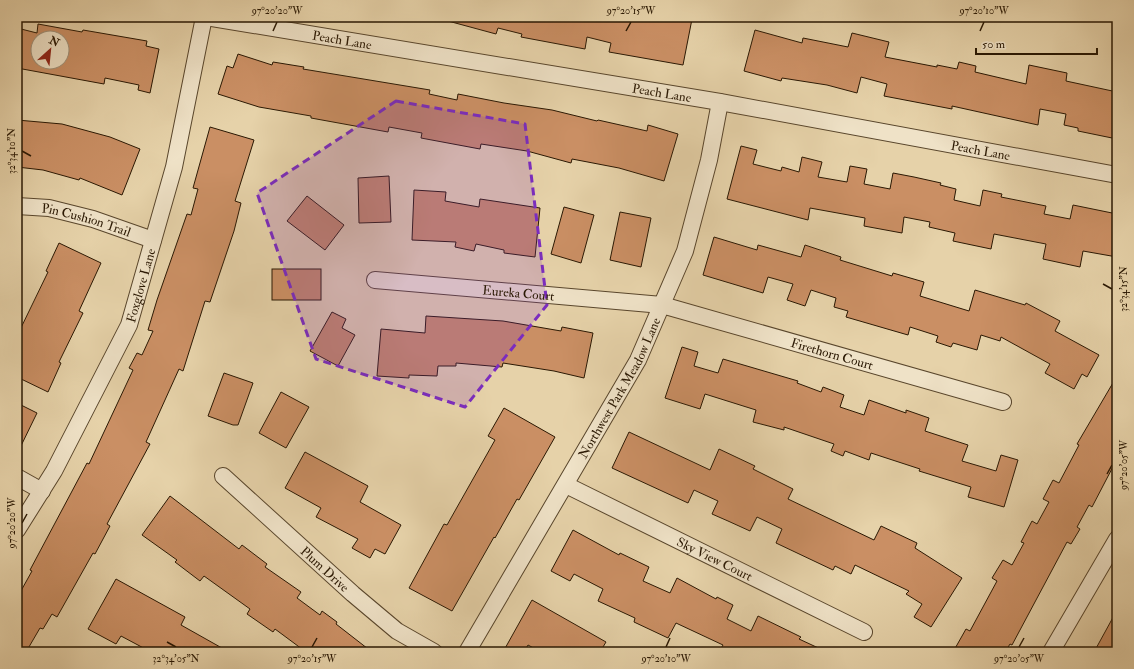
<svg xmlns="http://www.w3.org/2000/svg" width="1134" height="669" viewBox="0 0 1134 669" font-family="'IM FELL Double Pica',serif">
<style>
.building{fill:#ca8f64;stroke:#2a1803;fill-rule:evenodd}
.lines{fill:none;stroke-linecap:round;stroke-linejoin:round}
.minor-casing{stroke:#59462c;stroke-width:18}
.minor{stroke:#efe2c7;stroke-width:16}
.marked{fill:#7b2cbf;fill-opacity:0.2;stroke:#7b2cbf;stroke-width:3;stroke-dasharray:8 5;stroke-linejoin:round}
.ticks{fill:none;stroke:#2a1803;stroke-width:1.5}
.labels{text-anchor:middle;stroke-width:3;stroke-linejoin:round;paint-order:stroke}
.street-label{font-size:13px;fill:#2a1803;stroke:#efe2c7}
.neatline{fill:none;stroke:#2a1803;stroke-width:1.5}
.ticks-label{font-size:10px;text-anchor:middle;fill:#2a1803}
</style>
<rect width="100%" height="100%" fill="#e6d2a9"/>
<filter id="stains"><feTurbulence type="fractalNoise" baseFrequency=".005" numOctaves="4"/><feColorMatrix values="0 0 0 0 .2 0 0 0 0 .09 0 0 0 0 .02 0 0 0 .5 -.17"/></filter>
<radialGradient id="worn" r=".72"><stop offset=".6" stop-color="#630" stop-opacity="0"/><stop offset="1" stop-color="#630" stop-opacity=".3"/></radialGradient>
<g class="building">
<path d="M448 17H679L692 19 683 65 609 52 611 43 587 37 585 49 521 37 522 34 498 28 496 34 448 21Z"/>
<path d="M38 24 82 32 83 30 147 41 146 46 159 49 150 93 138 90 139 85 105 78 104 84 17 68V28L37 33ZM38 38H62V62H38Z"/>
<path d="M755 30 802 43 803 38 848 47 852 33 889 42 885 57 937 67V65L957 69 959 62 976 66 975 72 1026 84 1029 65 1067 73 1066 81 1117 92V139L1078 131V128L1064 125 1066 114 1040 109 1038 125 952 106V109L884 96 887 84 861 77 857 93 827 85 782 78 781 81 744 71Z"/>
<path d="M238 54 272 65 273 62 304 67 303 69 430 90 429 94 457 100 458 94 504 103 552 110 597 121 598 120 647 131 648 125 678 134 664 181 619 168 572 159 571 163 527 151 481 144 480 149 421 138 422 133 389 127 388 132 311 118V116L259 107 218 94 227 66 233 68Z"/>
<path d="M17 120 62 124 110 137 140 149 122 195 80 178 79 180 43 170 17 167Z"/>
<path d="M210 127 254 140 235 201 241 203 234 231 210 302 205 301 183 371 179 369 146 442 150 444 107 524 110 526 95 554 93 553 57 617 52 614 43 629 40 628 26 652H17V598L32 571 30 570 87 463 89 464 133 370 129 368 137 353 142 355 153 331 148 330 157 300 187 214 191 215 198 189 193 188Z"/>
<path d="M741 146 757 150 753 164 781 171 782 167 799 172 802 157 822 162 818 177 847 182 850 166 867 169 864 184 890 189 893 173 914 177 941 183 940 185 956 189 954 200 980 206 983 190 1002 194 1001 197 1046 206 1044 214 1070 219 1073 205 1117 214V257L1083 251 1080 267 1043 259 1046 244 994 234 991 249 953 241 955 233 929 227 930 222 904 217 902 233 864 226 865 218 810 208 808 220 727 199Z"/>
<path d="M389 176 391 222 359 223 358 178Z"/>
<path d="M414 190 446 192 445 201 479 207 480 199 540 208 535 257 504 253V250L476 244 474 251 455 247 456 242 412 240Z"/>
<path d="M307 196 344 225 325 250 287 221Z"/>
<path d="M564 207 594 215 581 263 551 254Z"/>
<path d="M620 212 651 218 641 267 610 260Z"/>
<path d="M714 237 757 250 758 245 801 257 805 245 841 257 840 260 892 276 893 273 924 282 920 296 969 311 975 290 1025 305 1026 303 1060 321 1055 331 1099 355 1087 377 1082 374 1074 389 1045 373 1050 364 1001 337 1000 341 981 335 977 350 953 343 951 347 936 342 938 336 910 327 908 335 846 317 848 311 834 307 836 298 811 290 805 306 787 300 793 284 768 277 763 293 703 275Z"/>
<path d="M59 243 101 263 79 311 83 313 59 362 61 363 48 392 17 377V336L48 272 46 271Z"/>
<rect x="272" y="269" width="49" height="31"/>
<path d="M332 312 346 319 342 328 355 335 338 366 310 351Z"/>
<path d="M426 316 503 321 561 331 562 327 593 333 584 378 554 371 503 363 502 367 456 363V366H438L437 376 409 375V378L377 376 381 329 425 333Z"/>
<path d="M682 347 698 352 694 366 718 373 723 359 798 381 797 383 821 392 823 387 844 395 840 407 864 415 869 400 906 413V410L929 418 925 431 968 445 962 461 996 471 1001 455 1018 460 1004 507 968 497 971 487 919 471 920 469 871 453 869 460 845 451 843 456 831 451 834 444 784 427V430L753 422 756 410 705 394 700 409 665 398Z"/>
<path d="M224 373 253 383 238 425H233L208 416Z"/>
<path d="M1117 376V459L1092 507 1089 505 1077 527 1080 529 1071 544 1067 542 1012 645 1010 644 1005 652H953L966 629 970 631 997 581 992 578 1003 560 1012 565 1024 543 1021 542 1032 521 1037 524 1049 502 1043 499 1053 480 1059 483 1079 445 1077 444Z"/>
<path d="M281 392 309 407 286 448 259 433Z"/>
<path d="M17 403 37 413 17 454Z"/>
<path d="M504 408 555 437 519 500 517 499 495 538 494 537 452 611 409 588 444 524 447 525 495 440 488 436Z"/>
<path d="M629 432 710 470 719 449 755 466 753 469 793 489 788 499 874 540 881 526 917 543 915 548 962 578 931 627 914 617 922 604 906 594 909 591 855 565 851 574 835 566 833 570 776 543 782 529 757 517 750 531 728 521 712 514 718 501 694 490 688 503 612 468Z"/>
<path d="M305 452 368 486 360 502 401 525 385 554 375 549 370 558 352 548 358 539 316 517 321 508 285 488Z"/>
<path d="M170 496 239 549 242 545 267 564 265 567 301 592 297 598 320 615 322 611 337 622 336 624 372 652H306L275 629 273 632 247 614 250 609 204 576 200 581 175 562 177 560 142 535Z"/>
<path d="M573 530 619 555 620 553 649 567 643 581 670 593 677 578 716 599 717 597 733 605 727 619 751 631 758 616 801 637 799 639 827 652H719L723 645 676 623 668 638 634 622 635 618 598 601 603 589 574 574 570 581 551 571Z"/>
<path d="M116 579 185 617 181 625 229 652H151L121 636 116 644 88 629Z"/>
<path d="M532 600 606 642 600 652H541L528 645 524 652H503Z"/>
<path d="M1117 610V652H1094L1105 632Z"/>
</g>
<g class="lines">
<g class="minor-casing">
<g id="minor">
<path id="s1" d="M206 17 720 102 1117 175"/>
<path id="s2" d="M17 206 49 208 93 219 153 240"/>
<path id="s3" d="M375 280 662 305 1003 402"/>
<path id="s4" d="M223 476 353 594 397 631 434 652"/>
<path d="M17 477 42 491"/>
<path id="s5" d="M566 485 864 632"/>
<path id="s6" d="M17 530 54 471 129 325 174 167 204 17"/>
<path id="s7" d="M467 652 638 360 685 251 709 160 720 102"/>
<path d="M1051 652 1117 539"/>
</g>
</g>
<use href="#minor" class="minor"/>
</g>
<path class="marked" d="M396 101 525 124 547 305 465 407 316 359 257 193Z"/>
<path class="ticks" d="M273 31 277 22M626 31 631 22M980 31 984 22M22 151 31 156M1103 284 1112 289M1107 474 1112 465M22 523 27 514M167 642 176 647M312 647 317 638M666 647 670 638M1019 647 1024 638"/>
<g class="labels">
<g class="street-label">
<text dy="5" stroke="none"><textPath href="#s1" startOffset="138">Peach Lane</textPath></text>
<text dy="5" stroke="none"><textPath href="#s1" startOffset="462">Peach Lane</textPath></text>
<text dy="5" stroke="none"><textPath href="#s1" startOffset="786">Peach Lane</textPath></text>
<text dy="5" stroke="none"><textPath href="#s2" startOffset="71">Pin Cushion Trail</textPath></text>
<text dy="5" stroke="none"><textPath href="#s6" startOffset="275">Foxglove Lane</textPath></text>
<text dy="5" stroke="none"><textPath href="#s3" startOffset="144">Eureka Court</textPath></text>
<text dy="5" stroke="none"><textPath href="#s3" startOffset="465">Firethorn Court</textPath></text>
<text dy="5" stroke="none"><textPath href="#s7" startOffset="305">Northwest Park Meadow Lane</textPath></text>
<text dy="5" stroke="none"><textPath href="#s5" startOffset="166">Sky View Court</textPath></text>
<text dy="5" stroke="none"><textPath href="#s4" startOffset="138">Plum Drive</textPath></text>
</g>
</g>
<rect width="1134" height="669" fill="none" stroke="#e6d2a9" stroke-width="44"/>
<g transform="translate(50 50) rotate(27)"><circle r="19" fill="#efe2c7" stroke="#a09179"/>
<path d="M0-3L7 15L0 10L-7 15Z" fill="#8f2418"/>
<text y="-6" font-size="11" font-weight="bold" text-anchor="middle" fill="#2a1803">N</text>
</g>
<path d="M976 48v6h121v-6" fill="none" stroke="#2a1803" stroke-width="2"/>
<text x="982" y="48" font-size="12" fill="#2a1803" stroke="#efe2c7" stroke-width="3" paint-order="stroke">50 m</text>
<rect x="22" y="22" width="1090" height="625" class="neatline"/>
<g class="ticks-label">
<text x="277" y="14">97°20'20"W</text>
<text x="631" y="14">97°20'15"W</text>
<text x="984" y="14">97°20'10"W</text>
<text transform="translate(11 151) rotate(-90)" y="4">32°34'10"N</text>
<text transform="translate(1123 289) rotate(-90)" y="4">32°34'15"N</text>
<text transform="translate(1123 465) rotate(-90)" y="4">97°20'05"W</text>
<text transform="translate(11 523) rotate(-90)" y="4">97°20'20"W</text>
<text x="176" y="662">32°34'05"N</text>
<text x="312" y="662">97°20'15"W</text>
<text x="666" y="662">97°20'10"W</text>
<text x="1019" y="662">97°20'05"W</text>
</g>
<rect width="100%" height="100%" filter="url(#stains)"/>
<rect width="100%" height="100%" fill="url(#worn)"/>
</svg>
